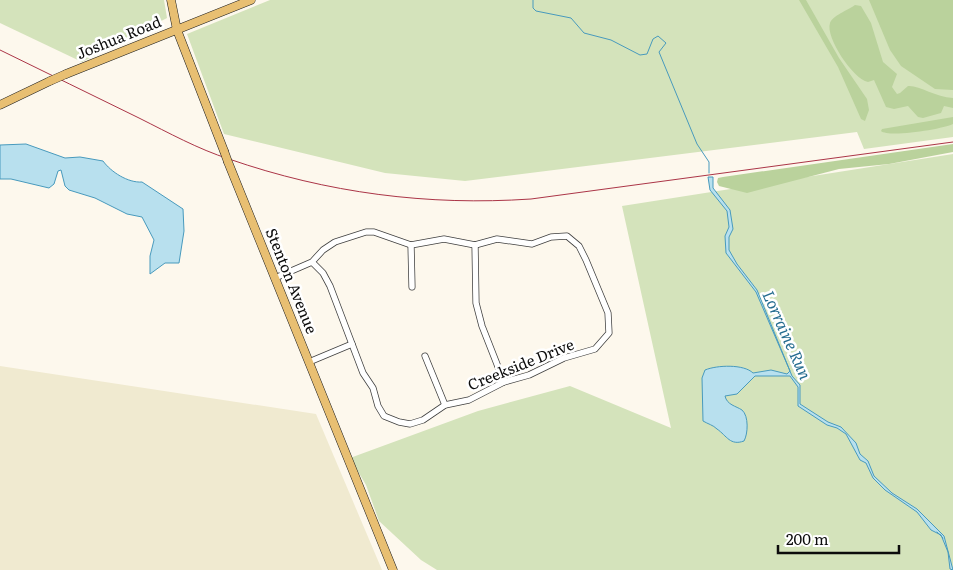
<svg xmlns="http://www.w3.org/2000/svg" width="953" height="570" viewBox="0 0 953 570" font-family="Literata,serif">
<style>
.farmland{fill:#f0ead0}
.green{fill:#d4e3bb}
.forest{fill:#bad29c}
.water{fill:#b8e0ee;stroke:#489abd}
.lines{fill:none;stroke-linecap:round;stroke-linejoin:round}
.stream{stroke:#489abd;stroke-width:1}
.minor-casing{stroke:#3f3f3f;stroke-width:7}
.major-casing{stroke:#1d1d1d;stroke-width:9}
.minor{stroke:#fff;stroke-width:5.5}
.major{stroke:#e8bf72;stroke-width:8}
.rail{stroke:#ab3547;stroke-width:1}
.major-bridge-casing{stroke:#1d1d1d;stroke-width:9;stroke-linecap:butt}
.major-bridge{stroke:#e8bf72;stroke-width:8}
.labels{text-anchor:middle;stroke-width:5;stroke-linejoin:round;paint-order:stroke}
.street-label{font-size:15px;fill:#0c0c0c;stroke:#fff}
.water-label{font-size:16px;font-style:italic;fill:#256c8f;stroke:#fff}
</style>
<rect width="100%" height="100%" fill="#fdf8ed"/>
<path class="farmland" d="M0 366 316 414 382 570H0Z"/>
<g class="green">
<path d="M0 0H164L167 18 82 62 0 23Z"/>
<path d="M270 0H953V137L864 149 857 132 465 181 385 173 224 134 187 34Z"/>
<path d="M953 154V570H437L421 560 379 521 366 485 350 458 478 411 570 386 671 428 622 206Z"/>
</g>
<g class="forest">
<path d="M799 0H806L839 58 867 99 869 110 865 121 861 119 838 67Z"/>
<path d="M869 0H953V90L935 89 901 66 890 50Z"/>
<path d="M855 5 861 6 871 23 883 62 897 74 892 87 897 94 900 93 908 86C919 85 935 97 953 98V108L944 106 941 113 923 118 918 117 908 106 894 109 886 107 874 80 868 82C853 79 825 37 830 23 832 16 848 10 855 5Z"/>
<path d="M953 117V124C943 129 889 138 881 131L882 129Z"/>
<path d="M953 144V152L889 164 839 169 747 193 719 186 717 182 718 178 723 177Z"/>
</g>
<g class="water">
<path d="M26 144 65 158 80 157 103 161C111 172 128 183 142 182L183 209 184 231 179 263H165L150 274V256L154 240 142 217 127 214 95 198 69 190 65 186 61 170 58 171 54 184 49 188 11 179H0V145Z"/>
<path d="M708 177H713V188L730 210 733 229 729 237V250L737 264 757 290 792 376 800 385V404L828 422 841 427 856 443 860 454 868 461 874 476 892 493 917 509 944 536 953 570 950 569 948 552 941 535 931 530 917 512 885 490 873 478 866 463 860 460 846 434 837 428 827 425 798 406V387L790 376H755L737 394 725 396C727 405 736 406 742 410 749 416 748 434 744 441 730 446 727 436 717 429 713 425 708 424 703 421L702 378 705 370C717 365 744 364 753 373L771 370 787 374 790 371 756 292 726 253 725 236 729 227 727 211 710 190Z"/>
</g>
<g class="lines">
<g class="stream">
<path d="M533 0V8L536 11 571 18 584 33 611 40 640 55 647 54 653 39 658 36 666 43 659 52 697 144 709 162V173"/>
<path d="M937 532 943 538"/>
</g>
<g class="minor-casing">
<g id="minor">
<path d="M411 245 412 287"/>
<path d="M475 245 476 303 482 326 504 382"/>
<path d="M275 278 312 262 323 250 335 242 366 232H374L411 245 444 239 475 245 497 239 532 244 551 237 567 236 579 246 586 260 608 313 609 333 595 349 564 358 529 375 504 382 469 400 445 405 423 420 410 424 399 422 384 416 378 406 373 388 363 373 330 286 323 273 312 262"/>
<path d="M425 356 445 405"/>
<path d="M309 362 352 344"/>
</g>
</g>
<g class="major-casing">
<g id="major">
<path d="M171 0 177 30 224 151"/>
<path d="M66 74 251 0"/>
<path d="M0 105 50 81"/>
<path d="M228 162 393 570"/>
</g>
</g>
<use href="#minor" class="minor"/>
<use href="#major" class="major"/>
<path class="rail" d="M0 50C46 73 93 95 139 118 169 133 198 149 229 159 327 193 428 206 531 199L953 142"/>
<g class="major-bridge-casing">
<g id="major-bridge">
<path d="M50 81 66 74"/>
<path d="M224 151 228 162"/>
</g>
</g>
<use href="#major-bridge" class="major-bridge"/>
</g>
<g class="labels">
<g class="street-label">
<text transform="translate(119 38) rotate(-22)" y="5">Joshua Road</text>
<text transform="translate(291 281) rotate(68)" y="5">Stenton Avenue</text>
<text transform="translate(521 365) rotate(-22)" y="5">Creekside Drive</text>
</g>
<g class="water-label">
<text transform="translate(787 335) rotate(66)" y="6">Lorraine Run</text>
</g>
</g>
<path d="M778 545v8h121v-8" fill="none" stroke="#0c0c0c" stroke-width="2.5"/>
<text x="786" y="545" font-size="15" fill="#0c0c0c" stroke="#ffffff" stroke-width="4" paint-order="stroke">200 m</text>
</svg>
